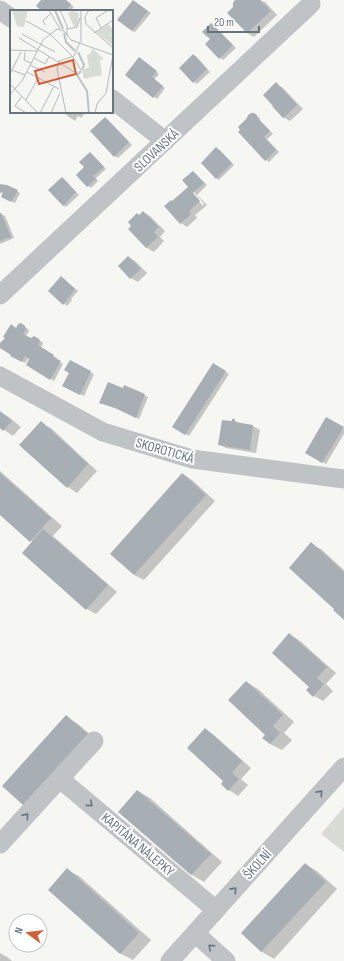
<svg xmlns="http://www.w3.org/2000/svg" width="344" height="961" viewBox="0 0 344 961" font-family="'Sofia Sans Condensed',sans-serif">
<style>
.green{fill:#d7dcd4}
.shadow{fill:#0003;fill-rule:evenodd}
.building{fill:#a8afb4}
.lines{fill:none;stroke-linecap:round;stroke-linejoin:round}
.street{stroke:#bfc3c6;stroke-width:19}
.oneway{stroke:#687580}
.labels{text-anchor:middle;stroke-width:4;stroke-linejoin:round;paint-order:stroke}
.street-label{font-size:14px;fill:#687580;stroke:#fff}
.inset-river{fill:none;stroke:#bac3c8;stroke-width:2}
.inset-road{fill:none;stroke:#b4babe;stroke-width:1}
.view{fill:#d06039;fill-opacity:0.15;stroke:#d06039;stroke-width:2}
.inset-edge{fill:none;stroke:#687580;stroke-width:2}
</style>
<rect width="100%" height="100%" fill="#f6f6f3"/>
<path class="green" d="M344 807V852L321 834Z"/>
<g class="shadow">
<path d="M42 0H65L74 7 70 11H44Z"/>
<path d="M235 0H260L265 2 277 15 254 37 247 33 234 8 236 1Z"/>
<path d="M136 3 151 13 135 32 132 31Z"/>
<path d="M211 24 214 26 236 48 223 60 220 58 211 39Z"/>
<path d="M194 55 197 57 210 72 197 84 194 82Z"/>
<path d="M142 60 159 74 154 80 165 88 157 99 126 75Z"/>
<path d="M276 84 283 88 303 109 290 121 283 117Z"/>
<path d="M62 112H84L85 113 81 118 78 116 75 121Z"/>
<path d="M254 114 260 118V120L273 134 267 139 279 152 269 162 266 160 242 130Z"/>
<path d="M105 118 108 120 132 145 118 158 115 156Z"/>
<path d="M216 149 220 150 234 165 219 180 216 178Z"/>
<path d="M90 153 93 155 106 169 96 178 98 181 91 188 88 186 86 167Z"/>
<path d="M193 172 196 174 207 185 197 195 207 205 195 215 197 218 187 227 181 223 173 202 190 187ZM191 192H194L204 204 203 206Z"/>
<path d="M65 180 79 195 66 207 63 205Z"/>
<path d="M0 185 7 186 20 193 15 203 6 199 4 193H0Z"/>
<path d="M143 212 150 216 165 231 160 237 164 241 154 252 147 248 129 229 139 216Z"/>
<path d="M0 214H1L5 216 14 238 0 244Z"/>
<path d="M128 257 135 261 147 273 138 282 131 278Z"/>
<path d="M64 279 78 291 71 299 72 300 67 306 49 291Z"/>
<path d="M21 325 28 329 29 331 26 336 31 339 34 337 42 342 43 344 40 348 57 358 56 360 63 364 54 381 27 365 31 359 29 357 25 363 12 355 16 329Z"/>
<path d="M70 361 94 374 84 396 66 388 70 372Z"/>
<path d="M214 364 229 374 189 436 173 426Z"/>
<path d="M125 387 148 397 139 419 120 410 104 404 124 389Z"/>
<path d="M0 412 9 417 21 427 13 436 0 427Z"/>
<path d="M327 419 344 429V434L326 464 306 452Z"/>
<path d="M233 420 242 424 253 426 260 430 256 453 226 448 219 444 232 422Z"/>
<path d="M41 423 51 428 97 471 77 493 68 487 20 445Z"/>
<path d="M0 471 62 526 53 536 117 592 96 614 87 609 33 542 0 514Z"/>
<path d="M183 474 192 480 215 501 144 580 134 575Z"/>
<path d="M311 544 321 549 344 570V619L335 608Z"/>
<path d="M289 634 299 640 336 673 326 684 333 691 323 701 314 696Z"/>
<path d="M246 682 258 689 294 722 284 733 292 740 282 750 270 744Z"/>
<path d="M66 717 78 724 99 742 36 811Z"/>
<path d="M205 729 214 735 251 768 241 779 248 785 238 796 229 790Z"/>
<path d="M138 791 150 798 222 862 204 882 192 875 120 811Z"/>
<path d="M305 864 317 871 337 889 274 959 262 952 242 933Z"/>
<path d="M67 870 79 876 151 940 133 960 121 954 49 890Z"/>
<path d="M0 953 7 957 12 961H0Z"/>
</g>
<g class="building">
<path d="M41 0H66L71 4 66 11H42L36 6Z"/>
<path d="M133 0 148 11 132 31 117 20Z"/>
<path d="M234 0H260L271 11 247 33 227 13 233 7V2L235 1Z"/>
<path d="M211 23 233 45 219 59 205 44 210 39 202 32Z"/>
<path d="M193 54 207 69 193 83 179 68Z"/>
<path d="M139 57 157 71 152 77 163 86 153 98 125 75Z"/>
<path d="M276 82 297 105 291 111 283 118 272 106H273L263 95Z"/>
<path d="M251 113H254L257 115V118L270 131 264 137 276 150 265 161 238 132 240 130 238 127 247 118 248 115Z"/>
<path d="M105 117 129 142 114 157 90 131Z"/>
<path d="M216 147 232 163 216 179 201 163Z"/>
<path d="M90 152 104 167 93 176 96 179 87 187 76 175 84 167 79 162Z"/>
<path d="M193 171 204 183 193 193 200 201 189 211 191 214 180 224 164 206 171 200 172 201 188 187 182 180Z"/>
<path d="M62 177 76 192 63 206 48 190Z"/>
<path d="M0 184 7 185 18 190 11 202 1 197 3 192H0Z"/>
<path d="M143 211 159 227 154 232 158 237 146 248 128 229 131 226 128 222 137 213 139 215Z"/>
<path d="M0 213H1L11 237 0 241Z"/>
<path d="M128 256 141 269 130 279 118 266Z"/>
<path d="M61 276 75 289 63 305 48 291Z"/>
<path d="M21 323 25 326 26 329 23 334 31 338 34 336 39 339 40 341 38 345 54 355 53 357 61 361 50 380 26 365 29 359 25 356 22 362 10 356 11 355 0 348V343L5 338 3 337 11 324 16 328 18 324Z"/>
<path d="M70 360 91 371 80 395 62 386 69 373 64 370Z"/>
<path d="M213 363 226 371 185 435 172 427Z"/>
<path d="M108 382 123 388 124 385 145 394 136 418 115 408 99 403Z"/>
<path d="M0 411 12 421 3 431 0 428Z"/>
<path d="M326 417 344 427 322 463 305 453Z"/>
<path d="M232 419H235V422L253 425 250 450 218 445 222 420 232 421Z"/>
<path d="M41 421 88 464 67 488 19 445Z"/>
<path d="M0 473 51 518 30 542 0 515Z"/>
<path d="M182 473 206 495 134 575 110 554Z"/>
<path d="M43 529 108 585 86 610 22 553Z"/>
<path d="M311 542 344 572V620L333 610 334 609 289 568Z"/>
<path d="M289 633 327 667 317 678 324 684 313 697 306 690 309 687 272 653Z"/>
<path d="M246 681 283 715 273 726 280 733 270 744 262 738 265 735 264 734 228 700Z"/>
<path d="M66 715 88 734 23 805 2 786Z"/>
<path d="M205 728 242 761 232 773 239 779 228 791 221 784 223 781 187 748Z"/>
<path d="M137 790 211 854 191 875 118 812Z"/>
<path d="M305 863 326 882 261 952 241 933Z"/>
<path d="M67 868 139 933 120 954 48 890Z"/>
</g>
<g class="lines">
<g class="street">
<path d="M0 10 11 18"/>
<path d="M112 99 165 141"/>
<path d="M0 295 311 4"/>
<path d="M0 376 103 432 192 459 344 479"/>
<path d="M60 779 216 910"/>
<path d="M0 844 94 741"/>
<path d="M196 934 226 961"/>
<path d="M170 961 344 767"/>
</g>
</g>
<defs><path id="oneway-chevron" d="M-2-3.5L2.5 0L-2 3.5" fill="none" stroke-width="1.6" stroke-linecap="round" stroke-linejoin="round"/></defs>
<g class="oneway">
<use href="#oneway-chevron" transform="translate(320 793) rotate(-48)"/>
<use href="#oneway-chevron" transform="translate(90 804) rotate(40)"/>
<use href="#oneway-chevron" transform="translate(26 816) rotate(-48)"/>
<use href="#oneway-chevron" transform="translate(234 890) rotate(-48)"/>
<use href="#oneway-chevron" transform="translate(211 947) rotate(-138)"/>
</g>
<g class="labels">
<g class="street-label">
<text transform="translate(156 150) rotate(-43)" y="5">SLOVANSKÁ</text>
<text transform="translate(165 450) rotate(16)" y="5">SKOROTICKÁ</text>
<text transform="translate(138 844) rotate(40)" y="5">KAPITÁNA NÁLEPKY</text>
<text transform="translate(257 864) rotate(-48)" y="5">ŠKOLNÍ</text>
</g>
</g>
<g transform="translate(10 10)">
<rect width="103" height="103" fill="#f6f6f3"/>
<path d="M2 0H18L14 17 7 16ZM98 14 103 19 102 35 86 22ZM82 38 94 49 90 50 92 65 74 69 72 61 79 57 77 45 81 43Z" fill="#d7dcd4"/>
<path d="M63 1 69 3 68 16 64 17 58 3Z" fill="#d7dcd4"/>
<path class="inset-river" d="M45 0 53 19M54 23 56 32 65 41M68 42 74 55 72 60M71 61 67 65 77 81 79 103"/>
<path class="inset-road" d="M39 0 50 19M50 0 57 16V25M79 0 75 7 76 14 103 38M16 11 40 24 63 47 71 60M35 15 33 11 41 3M91 18 86 8 98 0M57 19 67 17 70 8M84 23 103 10M12 24 45 42M9 28 66 63M71 32V0M0 40 27 41M15 42 14 50 21 53M24 48 35 54 39 47M20 55 35 62M2 60 15 65M17 62 49 79M0 64 11 42M0 74 28 103M0 84 12 71 33 30 47 19 54 21 61 30 103 45M16 90 28 68M5 96 12 86M5 96 16 103M30 103 44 76M41 103 50 83M56 103 47 59 49 51 64 46 70 32M85 103 87 94 96 83 103 45"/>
<path class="view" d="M63 50 66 64 29 74 25 61Z"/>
<rect width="103" height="103" class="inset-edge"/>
</g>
<g transform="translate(28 933) rotate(285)"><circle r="19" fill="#ffffff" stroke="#c3c8cc"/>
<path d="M0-3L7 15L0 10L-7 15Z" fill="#d06039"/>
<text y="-6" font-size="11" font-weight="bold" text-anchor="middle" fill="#687580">N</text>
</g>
<path d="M208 26v6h51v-6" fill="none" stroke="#687580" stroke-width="2"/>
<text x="214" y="26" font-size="12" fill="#687580" stroke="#ffffff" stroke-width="3" paint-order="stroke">20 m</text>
</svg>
